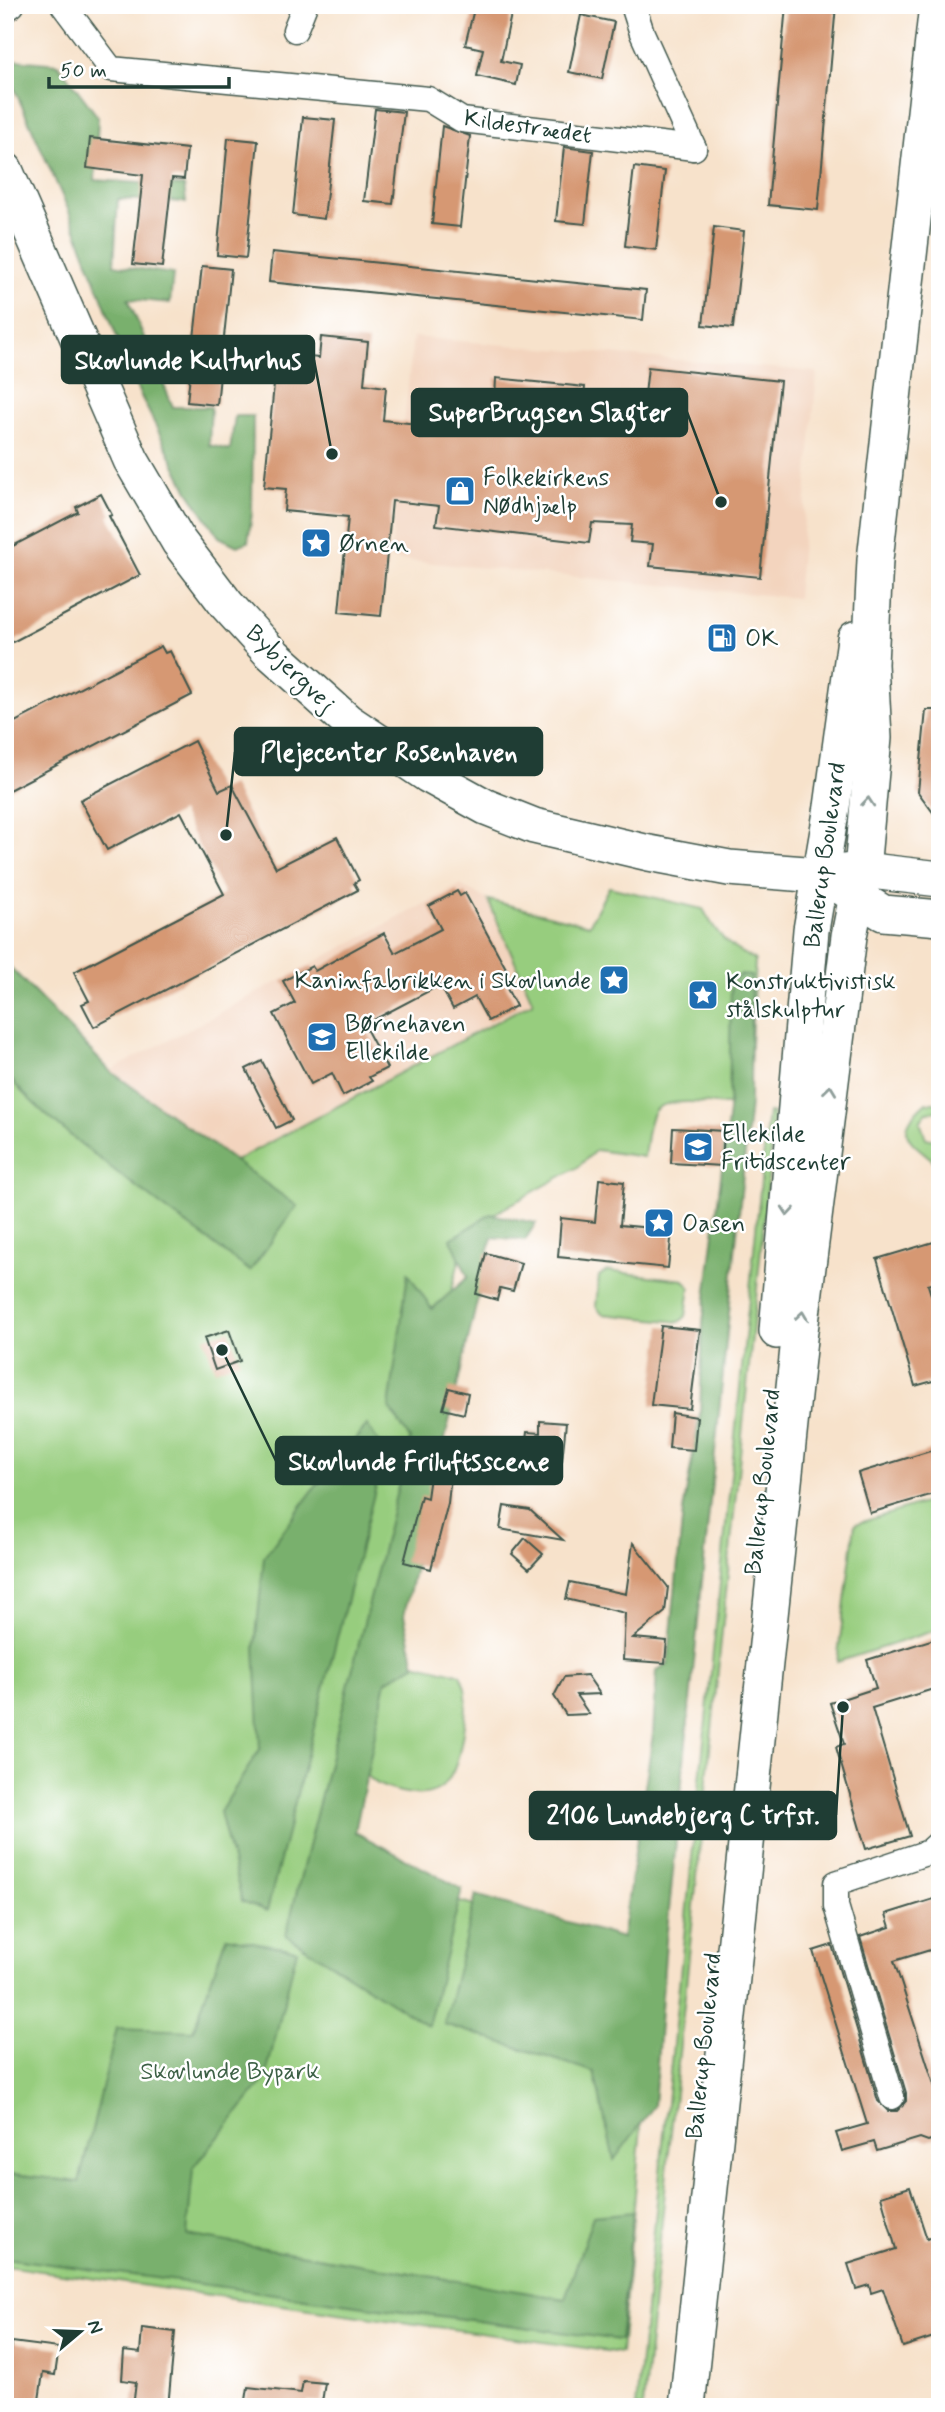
<svg xmlns="http://www.w3.org/2000/svg" width="945" height="2412" viewBox="0 0 945 2412" font-family="Mynerve,sans-serif">
<style>
.built{fill:#f3d4be}
.green{fill:#97cd7e;stroke:#5b8559;stroke-width:2}
.forest{fill:#79b06d;stroke:#4c7650;stroke-width:2}
.building{fill:#d69873}
.lines{fill:none;stroke-linecap:round;stroke-linejoin:round}
.street-casing{stroke:#3f564b;stroke-width:27}
.secondary-casing{stroke:#3f564b;stroke-width:38}
.street{stroke:#fff;stroke-width:24}
.secondary{stroke:#fff;stroke-width:35}
.oneway{stroke:#8f9e9a}
.labels{text-anchor:middle;stroke-width:5;stroke-linejoin:round;paint-order:stroke}
.street-label{font-size:24px;fill:#1f3d34;stroke:#fff}
.poi-label{font-size:24px;fill:#1f3d34;stroke:#fff;text-anchor:start}
.park-label{font-size:24px;fill:#3d6146;stroke:#fff}
.leader{fill:none;stroke:#1f3d34;stroke-width:2.5}
.callout-dot{fill:#1f3d34;stroke:#fff;stroke-width:2.5}
.callout{fill:#1f3d34;stroke:#1f3d34;stroke-width:2.5}
.callout-label{font-size:26px;text-anchor:middle;font-weight:bold;fill:#fff}
</style>
<rect width="100%" height="100%" fill="#fff"/>
<filter id="ink" filterUnits="userSpaceOnUse"><feTurbulence type="fractalNoise" baseFrequency=".0143" numOctaves="2"/><feDisplacementMap in="SourceGraphic" scale="14" xChannelSelector="R" yChannelSelector="G"/><feConvolveMatrix kernelMatrix="1 2 1 2 8 2 1 2 1" color-interpolation-filters="sRGB"/></filter>
<filter id="wash" filterUnits="userSpaceOnUse"><feTurbulence type="fractalNoise" baseFrequency=".00686" numOctaves="4" result="noise"/><feDisplacementMap in="SourceGraphic" scale="28" xChannelSelector="R" yChannelSelector="G"/><feGaussianBlur stdDeviation="1.57" result="paint"/><feColorMatrix in="noise" values="0 0 0 0 0 0 0 0 0 0 0 0 0 0 0 0 0 1.4 0 .05"/><feComposite in="paint" operator="in"/></filter>
<g filter="url(#wash)">
<rect width="100%" height="100%" fill="#f7e2cb"/>
<g class="built">
<path d="M413 337 817 372 797 598 390 559Z"/>
<path d="M460 885 488 900 533 1002 235 1161 110 1071Z"/>
</g>
<g class="green">
<path d="M609 887 703 909C717 935 728 947 755 960L748 1108C728 1106 663 1093 653 1113 647 1125 646 1144 644 1157L596 1150 578 1167 467 1229 310 1860 656 1957 621 2353 5 2266V962L110 1071 235 1161 533 1002 488 900 589 925Z"/>
<path d="M925 1103H940V1111L927 1112 920 1122 926 1138 940 1141V1167C917 1143 887 1137 925 1103Z"/>
<path d="M768 1112 773 1113 771 1150 643 2407H636Z"/>
<path d="M607 1271 684 1280 690 1287 686 1316 680 1322 602 1314 596 1306 599 1276Z"/>
<path d="M940 1498V1629L837 1662 855 1524Z"/>
<path d="M410 1662 460 1674C470 1694 466 1710 463 1732 457 1770 449 1804 401 1792 384 1788 375 1785 364 1772L375 1680Z"/>
</g>
<g class="forest">
<path d="M5 59 58 64 98 117 95 180 184 186 186 202 118 199 114 265 173 274 170 303 128 299 173 407H211L209 445 230 450 235 416H253L252 513 248 542 237 546 219 537 188 491 135 384 68 209 5 68Z"/>
<path d="M5 962 110 1071 297 1206 250 1271C212 1242 12 1102 5 1068 0 1044 5 989 5 962Z"/>
<path d="M740 975 751 976 750 1103 666 1941 654 2106 614 2160 594 2072 444 2024 476 1895 622 1938 653 1734 657 1670 668 1664 683 1511 700 1415 703 1322 729 1111 731 984Z"/>
<path d="M490 1214 536 1223 525 1240 492 1237 404 1615 415 1665 386 1681 355 1832 462 1889 428 2026 286 1935 410 1439 389 1407 408 1273 432 1309 468 1277 451 1239Z"/>
<path d="M367 1425 385 1451 267 1911 242 1901 220 1812 260 1749 255 1647 264 1557 313 1490Z"/>
<path d="M226 1937 297 1950 265 2079 193 2169 187 2235 565 2299 593 2216 633 2212 620 2340 5 2258V2173L79 2182 117 2028 193 2031Z"/>
</g>
<g id="blocks">
<g class="building">
<path d="M475 5H513L501 61 520 65 516 85 477 76 483 49 465 45Z"/>
<path d="M786 5H836L818 210 768 205Z"/>
<path d="M581 15 614 22 602 79 569 72Z"/>
<path d="M375 109 404 112 393 204 364 201Z"/>
<path d="M303 117 335 120 324 219 293 215Z"/>
<path d="M442 126 470 136 460 227 432 224Z"/>
<path d="M90 138 187 149 184 179 172 178 162 267 133 264 143 175 87 168Z"/>
<path d="M228 138 258 141 246 258 217 255Z"/>
<path d="M564 147 593 151 585 224 556 221Z"/>
<path d="M634 167 665 171 656 250 625 246Z"/>
<path d="M714 227 744 231 733 328 703 325Z"/>
<path d="M272 252 646 290 643 320 269 282Z"/>
<path d="M202 266 231 269 217 405 187 402Z"/>
<path d="M321 337 368 342 364 384 386 387 383 420 425 425 430 394 495 399 496 378 585 387 583 409 643 413 648 367 780 381 760 577 650 566 653 544 630 542 632 525 592 523 589 543 436 525 439 506 392 501 381 616 339 612 348 517 284 511 286 489 264 487 277 354 319 358Z"/>
<path d="M101 494 112 515 109 516 140 575 5 646V550L78 512 76 507Z"/>
<path d="M161 646 165 653 170 651 192 695 5 792V727Z"/>
<path d="M926 710H940V822L918 792Z"/>
<path d="M194 741 219 791 232 785 276 868 337 837 359 880 354 883 358 890 94 1027 82 1004 89 1001 74 972 224 894 181 812 107 850 80 800Z"/>
<path d="M457 891 460 896 465 893 508 972 500 975 516 1006 488 1021 475 997 453 1009 440 985 364 1025 387 1068 369 1077 372 1081 343 1096 332 1073 311 1084 274 1014 295 1003 283 981 312 966 315 971 384 933 395 953 441 929 429 906Z"/>
<path d="M262 1061 292 1120 276 1128 246 1069Z"/>
<path d="M673 1128 724 1131 722 1166 671 1163Z"/>
<path d="M599 1179 624 1182 620 1225 672 1230 668 1268 558 1257 561 1218 595 1222Z"/>
<path d="M940 1240V1282L928 1285 940 1323V1379L915 1386 877 1259Z"/>
<path d="M486 1253 521 1263 513 1291 500 1288 497 1300 476 1294Z"/>
<path d="M661 1326 700 1330 690 1409 651 1405Z"/>
<path d="M229 1330 240 1361 215 1370 204 1338Z"/>
<path d="M449 1388 468 1393 464 1414 443 1409Z"/>
<path d="M672 1413 697 1417 694 1450 669 1448Z"/>
<path d="M540 1421 566 1423 562 1461 524 1457 527 1432 540 1433Z"/>
<path d="M940 1448V1492L870 1513 858 1473Z"/>
<path d="M432 1462 452 1465 448 1503 431 1569 404 1562 421 1496 427 1498Z"/>
<path d="M504 1506 530 1510 563 1540 500 1529Z"/>
<path d="M525 1538 543 1554 529 1569 512 1554Z"/>
<path d="M633 1543 668 1587 665 1612 633 1638 667 1641 665 1663 623 1660 625 1613 566 1599 570 1582 626 1594Z"/>
<path d="M940 1637V1687L872 1708 910 1836 866 1849 836 1747 844 1744 830 1703 876 1688 867 1660Z"/>
<path d="M587 1675 600 1694 576 1695 589 1714 566 1715 554 1696 564 1677Z"/>
<path d="M940 1897V1947L894 1961 940 2103V2137L928 2141 920 2138 877 2151 874 2142 842 2151 836 2133 867 2124 813 1951 832 1945 878 2101 888 2111H897L906 2101V2093L860 1937 890 1927 886 1914Z"/>
<path d="M910 2187 927 2239 940 2235V2272L933 2274 940 2294V2335L903 2347 883 2289 871 2293 869 2285 856 2289 848 2264 896 2249 881 2196Z"/>
<path d="M142 2328 175 2332 168 2407H133L136 2382 122 2380 124 2351 140 2353Z"/>
<path d="M12 2342 59 2348 55 2375 43 2373 38 2407 6 2404Z"/>
<path d="M303 2381 325 2383 322 2402 308 2401V2407H245L248 2387 301 2393Z"/>
</g>
</g>
</g>
<g filter="url(#ink)">
<use href="#blocks" fill-opacity="0" stroke="#3f564b" stroke-width="2"/>
<g class="lines">
<g class="street-casing">
<g id="street">
<path d="M63 5 111 69 428 99 462 120 694 148"/>
<path d="M633 5 642 33 694 148"/>
<path d="M5 10 12 5"/>
<path d="M295 30 305 5"/>
<path d="M892 2097 836 1906V1883L929 1852 940 1842"/>
</g>
</g>
<g class="secondary-casing">
<g id="secondary">
<path d="M5 170 131 460 179 542 227 605 268 650 347 721 428 775 486 807 534 826 649 853 729 868 819 875 862 870 940 879"/>
<path d="M840 886 883 913 940 918"/>
<path d="M777 1331 811 930 832 807 855 639"/>
<path d="M687 2407 799 1339 849 936 862 870 874 738 870 664 875 560 937 5"/>
</g>
</g>
<use href="#street" class="street"/>
<use href="#secondary" class="secondary"/>
</g>
<defs><path id="oneway-chevron" d="M-2-3.5L2.5 0L-2 3.5" fill="none" stroke-width="1.6" stroke-linecap="round" stroke-linejoin="round" transform="scale(1.75)"/></defs>
<g class="oneway">
<use href="#oneway-chevron" transform="translate(868 802) rotate(-85)"/>
<use href="#oneway-chevron" transform="translate(830 1090) rotate(-83)"/>
<use href="#oneway-chevron" transform="translate(788 1211) rotate(95)"/>
<use href="#oneway-chevron" transform="translate(802 1316) rotate(-82)"/>
</g>
</g>
<defs>
<g id="shop-square" transform="scale(1.575)"><rect x="-9" y="-9" width="18" height="18" rx="4" fill="#1f6fb2" stroke="#fff"/><path d="M-5-2.5h2.3a2.7 3.5 0 0 1 5.4 0H5L5.5 6h-11ZM-1.5-2.5h3a1.5 2.3 0 0 0-3 0Z" fill="#fff"/></g>
<g id="sight-square" transform="scale(1.575)"><rect x="-9" y="-9" width="18" height="18" rx="4" fill="#1f6fb2" stroke="#fff"/><path d="M0-6L1.8-2.2L6-1.7L2.9 1.2L3.7 5.4L0 3.3L-3.7 5.4L-2.9 1.2L-6-1.7L-1.8-2.2Z" fill="#fff"/></g>
<g id="fuel-square" transform="scale(1.575)"><rect x="-9" y="-9" width="18" height="18" rx="4" fill="#1f6fb2" stroke="#fff"/><path d="M-5.5-6h7V0h2V4h1.3V-2.5L3-4.5l.8-.8L6-3V5H2.5V1h-1V6h-7ZM-4.2-4.7v3.2H.2V-4.7Z" fill="#fff"/></g>
<g id="school-square" transform="scale(1.575)"><rect x="-9" y="-9" width="18" height="18" rx="4" fill="#1f6fb2" stroke="#fff"/><path d="M0-5L7-2L0 1L-7-2ZM-4 1L0 2.5L4 1V4Q0 6-4 4Z" fill="#fff"/></g>
</defs>
<g fill-rule="evenodd">
<use href="#shop-square" x="460" y="491"/>
<use href="#sight-square" x="316" y="543"/>
<use href="#fuel-square" x="722" y="638"/>
<use href="#sight-square" x="614" y="980"/>
<use href="#sight-square" x="703" y="995"/>
<use href="#school-square" x="322" y="1037"/>
<use href="#school-square" x="698" y="1147"/>
<use href="#sight-square" x="659" y="1223"/>
</g>
<g class="labels">
<g class="street-label">
<text transform="translate(528 126) rotate(8)" y="8">Kildestrædet</text>
<text transform="translate(291 668) rotate(44)" y="8">Bybjergvej</text>
<text transform="translate(824 855) rotate(-82)" y="8">Ballerup Boulevard</text>
<text transform="translate(762 1482) rotate(-84)" y="8">Ballerup Boulevard</text>
<text transform="translate(703 2046) rotate(-84)" y="8">Ballerup Boulevard</text>
</g>
<g class="poi-label">
<text x="483" y="485">Folkekirkens<tspan x="483" dy="28">Nødhjælp</tspan></text>
<text x="339" y="551">Ørnen</text>
<text x="745" y="646">OK</text>
<text x="591" y="988" text-anchor="end">Kaninfabrikken i Skovlunde</text>
<text x="726" y="989">Konstruktivistisk<tspan x="726" dy="28">stålskulptur</tspan></text>
<text x="345" y="1031">Børnehaven<tspan x="345" dy="28">Ellekilde</tspan></text>
<text x="721" y="1141">Ellekilde<tspan x="721" dy="28">Fritidscenter</tspan></text>
<text x="682" y="1231">Oasen</text>
</g>
<g class="park-label">
<text x="230" y="2079">Skovlunde Bypark</text>
</g>
</g>
<path class="leader" d="M332 454L314 360M721 502L687 412M226 835L235 752M222 1350L276 1461M843 1707L836 1815"/>
<g class="callout-dot">
<circle cx="332" cy="454" r="7"/>
<circle cx="721" cy="502" r="7"/>
<circle cx="226" cy="835" r="7"/>
<circle cx="222" cy="1350" r="7"/>
<circle cx="843" cy="1707" r="7"/>
</g>
<g class="callout">
<rect x="62" y="336" width="252" height="47" rx="7"/>
<rect x="412" y="389" width="275" height="47" rx="7"/>
<rect x="235" y="728" width="307" height="47" rx="7"/>
<rect x="276" y="1437" width="286" height="47" rx="7"/>
<rect x="530" y="1792" width="306" height="47" rx="7"/>
</g>
<g class="callout-label">
<text x="188" y="369">Skovlunde Kulturhus</text>
<text x="550" y="421">SuperBrugsen Slagter</text>
<text x="389" y="761">Plejecenter Rosenhaven</text>
<text x="419" y="1470">Skovlunde Friluftsscene</text>
<text x="683" y="1824">2106 Lundebjerg C trfst.</text>
</g>
<rect width="945" height="2412" fill="none" stroke="#fff" stroke-width="28"/>
<g transform="translate(80 2332) rotate(71)" stroke="#ffffff" stroke-width="5" paint-order="stroke">
<path d="M0-5L12 26L0 18L-12 26Z" fill="#1f3d34"/>
<text y="-10" font-size="19" font-weight="bold" text-anchor="middle" fill="#1f3d34">N</text>
</g>
<path d="M49 77v10h180v-10" fill="none" stroke="#1f3d34" stroke-width="3.5"/>
<text x="60" y="77" font-size="21" fill="#1f3d34" stroke="#ffffff" stroke-width="5" paint-order="stroke">50 m</text>
</svg>
